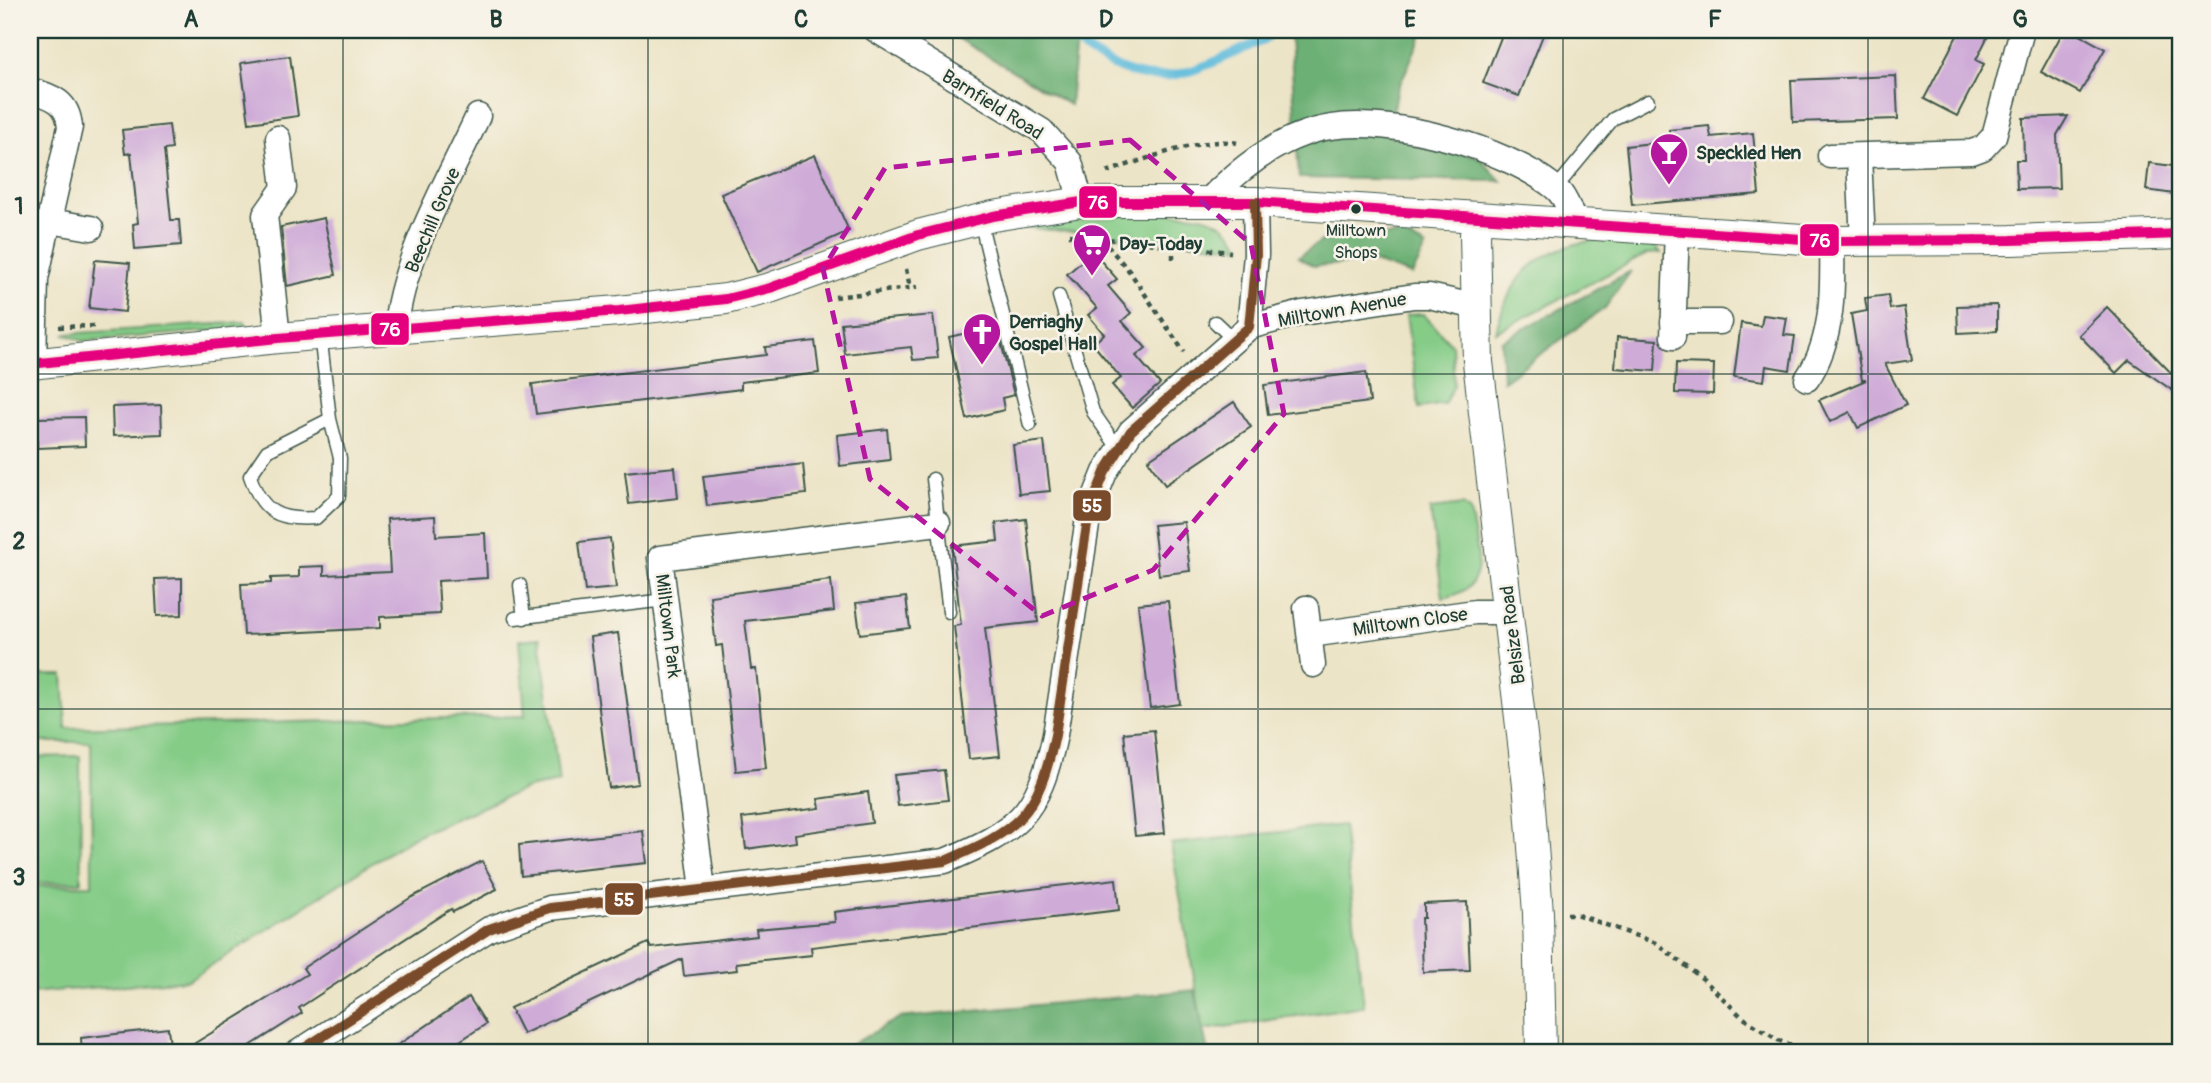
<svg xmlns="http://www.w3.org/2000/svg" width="2211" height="1083" viewBox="0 0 2211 1083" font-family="Pangolin,sans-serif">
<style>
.green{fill:#85cc87;stroke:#52845e;stroke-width:2}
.forest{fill:#6cb074;stroke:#467654;stroke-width:2}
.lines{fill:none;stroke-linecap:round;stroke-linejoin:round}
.stream{stroke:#5dbbdb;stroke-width:9}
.building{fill:#cfacd8}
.service-casing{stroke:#3e564a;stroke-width:15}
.minor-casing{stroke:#3e564a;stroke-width:27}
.tertiary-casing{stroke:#3e564a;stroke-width:32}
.path{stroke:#3e564a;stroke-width:4.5;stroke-dasharray:5 5;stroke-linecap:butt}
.service{stroke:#fff;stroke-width:12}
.minor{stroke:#fff;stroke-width:24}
.tertiary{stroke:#fff;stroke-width:30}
.bus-1-casing{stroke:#f7f3e8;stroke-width:16}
.bus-2-casing{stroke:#f7f3e8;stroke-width:16}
.bus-1{stroke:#e5007d;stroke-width:10}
.bus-2{stroke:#7a4b2a;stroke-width:10}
.marked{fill:none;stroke:#b5179e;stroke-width:5;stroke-dasharray:14 9;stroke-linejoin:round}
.grid{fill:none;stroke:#1f3d34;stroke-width:2;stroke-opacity:0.55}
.bus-dot{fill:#1f3d34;stroke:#f7f3e8;stroke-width:2.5}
.labels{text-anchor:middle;stroke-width:5;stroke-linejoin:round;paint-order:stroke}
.bus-label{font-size:17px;fill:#1f3d34;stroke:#f7f3e8}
.street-label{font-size:19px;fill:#1f3d34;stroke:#f7f3e8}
.poi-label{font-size:19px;font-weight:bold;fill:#1f3d34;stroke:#f7f3e8;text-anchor:start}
.line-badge{stroke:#f7f3e8;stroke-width:2.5}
.badge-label{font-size:19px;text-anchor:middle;font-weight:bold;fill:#fff}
.neatline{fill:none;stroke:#1f3d34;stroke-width:2.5}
.grid-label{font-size:23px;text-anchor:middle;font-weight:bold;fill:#1f3d34}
</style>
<rect width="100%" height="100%" fill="#f7f3e8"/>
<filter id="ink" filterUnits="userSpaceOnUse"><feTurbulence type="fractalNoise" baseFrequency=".0143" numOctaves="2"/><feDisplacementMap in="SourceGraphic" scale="14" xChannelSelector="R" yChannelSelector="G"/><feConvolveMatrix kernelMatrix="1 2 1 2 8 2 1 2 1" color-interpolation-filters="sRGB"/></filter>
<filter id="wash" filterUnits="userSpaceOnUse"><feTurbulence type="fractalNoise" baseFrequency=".00686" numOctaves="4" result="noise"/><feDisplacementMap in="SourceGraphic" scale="28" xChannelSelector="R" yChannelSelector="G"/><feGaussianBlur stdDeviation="1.57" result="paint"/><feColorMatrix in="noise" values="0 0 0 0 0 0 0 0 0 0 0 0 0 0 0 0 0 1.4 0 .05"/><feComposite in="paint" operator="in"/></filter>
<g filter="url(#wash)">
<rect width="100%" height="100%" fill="#ece4c6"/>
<g class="green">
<path d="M1158 212C1197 216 1219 210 1242 247L1018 227Z"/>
<path d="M1598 240 1653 244 1661 253 1647 254 1496 332C1509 275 1540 247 1598 240Z"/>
<path d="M1423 314 1452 345 1454 385 1444 404 1419 408 1406 315Z"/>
<path d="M245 322 249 328 83 341 64 334Z"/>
<path d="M1463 505 1470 511C1476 548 1494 589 1443 598L1430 509Z"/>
<path d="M540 638 559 782 527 788 415 836 188 980 30 993V886L92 885 91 742H30V675H63L66 728 525 716 519 640Z"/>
<path d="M80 756 81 882 30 883V757Z"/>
<path d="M1343 825 1364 1006 1203 1030 1171 844Z"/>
</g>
<g class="forest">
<path d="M944 30H1077L1070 105Z"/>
<path d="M1283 30H1424L1397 91 1389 136 1479 157 1501 181 1299 178 1290 37Z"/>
<path d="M1404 235 1426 247 1412 275 1374 262 1314 266 1298 257 1326 238Z"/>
<path d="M1631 271 1605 308 1503 381 1501 341Z"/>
<path d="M1195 990 1208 1053H837L899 1018Z"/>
</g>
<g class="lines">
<path class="stream" d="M1056 30C1081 46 1107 67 1136 74 1178 86 1226 55 1264 40L1274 30"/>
</g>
<g id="blocks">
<g class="building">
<path d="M1504 30H1545L1519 96 1483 83Z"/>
<path d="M1960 30H1991L1976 60 1984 64 1957 116 1924 99Z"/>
<path d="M2064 30H2071L2105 49 2080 93 2041 72Z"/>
<path d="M290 56 298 116 249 123 241 63Z"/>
<path d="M1896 76 1898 119 1793 122 1791 80Z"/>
<path d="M2068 116 2057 135 2059 188 2017 189 2016 160H2024L2023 118Z"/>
<path d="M169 125 172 149 164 150 171 220H179L181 245 135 249 133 224 138 223 131 153 125 154 122 130Z"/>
<path d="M1709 126 1711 137 1753 133 1759 194 1632 205 1626 146 1670 141 1669 130Z"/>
<path d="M815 155 849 231 757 272 721 194Z"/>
<path d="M2149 163 2181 167V195L2146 190Z"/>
<path d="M324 218 336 275 287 286 281 227Z"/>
<path d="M1093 252 1117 279 1108 286 1131 313 1122 321 1146 348 1136 356 1160 384 1132 408 1112 385 1121 378 1093 344 1104 334 1088 315 1097 308 1067 274Z"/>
<path d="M95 260 130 263 125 312 89 308Z"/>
<path d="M1888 295 1890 309 1904 307 1912 360 1885 364 1906 405 1858 428 1850 412 1830 422 1819 400 1866 380H1862L1851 314 1867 311 1865 298Z"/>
<path d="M1997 305V331L1958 333 1957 306Z"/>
<path d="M2107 307 2181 383 2176 393 2129 360 2116 373 2079 335Z"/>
<path d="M933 315 938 358 913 360 911 347 845 354 841 323Z"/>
<path d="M1763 315 1787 318 1784 335 1795 336 1790 370 1766 366 1764 381 1734 377 1741 323 1761 326Z"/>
<path d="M985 329 986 332 998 330 1014 395 1002 398 1004 410 967 419 949 337Z"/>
<path d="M1617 337 1657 340 1655 371 1615 368Z"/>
<path d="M815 341 819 373 741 382V389L536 414 532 384 766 355 765 347Z"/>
<path d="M1676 363 1714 364 1713 394 1675 393Z"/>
<path d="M1366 372 1370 402 1268 415 1264 385Z"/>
<path d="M1234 402 1251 427 1165 485 1148 460Z"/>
<path d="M161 405 162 434 113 436 112 407Z"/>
<path d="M84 417 85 446 37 448 36 418Z"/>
<path d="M887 429 890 460 840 466 837 435Z"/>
<path d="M1044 441 1050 491 1019 494 1013 445Z"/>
<path d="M803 464 806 494 707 506 703 476Z"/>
<path d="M675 467 678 498 629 504 625 472Z"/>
<path d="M435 516 436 536 485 533 487 578 438 581 440 614 380 617V628L244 635 241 584 271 583V578L299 577V567L324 566V575L390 572 387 519Z"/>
<path d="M1026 519 1038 622 985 628 1000 756 969 759 954 626 961 625 952 546 998 541 996 523Z"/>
<path d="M1184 522 1190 571 1159 575 1153 525Z"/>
<path d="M610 538 616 588 585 591 579 542Z"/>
<path d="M182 578V615L157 616 155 579Z"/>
<path d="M831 580 834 611 745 621 751 669H756L766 768 736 771 722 645 716 646 710 596Z"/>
<path d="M906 597 910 628 860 634 856 603Z"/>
<path d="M1168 601 1180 704 1150 708 1138 604Z"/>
<path d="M618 633 638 784 609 788 590 637Z"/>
<path d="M1154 730 1165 833 1135 836 1124 733Z"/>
<path d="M944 770 948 800 898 806 894 775Z"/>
<path d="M868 792 872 823 795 834 796 842 746 849 742 818 820 808 818 799Z"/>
<path d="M643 831 647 863 521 876 519 845Z"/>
<path d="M482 861 497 889 453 912 451 909 299 1008 302 1013 239 1053H179L307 974 303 968 410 898Z"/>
<path d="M1116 879 1119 910 811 947 812 955 736 963 737 970 684 976 682 959 523 1034 510 1008 648 943 651 948 757 936 756 929 835 922 834 912Z"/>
<path d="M1467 902 1470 970 1423 972 1421 918H1424V904Z"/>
<path d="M469 997 486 1024 441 1053H386Z"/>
<path d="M168 1028 171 1053H82L81 1038Z"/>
</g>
</g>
</g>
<g filter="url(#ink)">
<use href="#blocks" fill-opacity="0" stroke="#3e564a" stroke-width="2"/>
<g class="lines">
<g class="service-casing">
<g id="service">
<path d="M1556 188 1613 119 1648 101"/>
<path d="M980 220 1030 425"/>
<path d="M1059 296 1093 412 1118 448"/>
<path d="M1215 322 1234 340"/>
<path d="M320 334 330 419 340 458 339 496 316 518C278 521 262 512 250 476L267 451 330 419"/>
<path d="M933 479 949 612"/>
<path d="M520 585 524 618"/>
<path d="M515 618 665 600"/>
</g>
</g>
<g class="minor-casing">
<g id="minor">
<path d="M876 30 1042 131 1070 162 1081 202"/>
<path d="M30 90C53 97 68 101 70 127L36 279 34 364"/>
<path d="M1830 156 1972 152 1983 148 1994 136 2022 30"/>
<path d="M1859 156 1863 242"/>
<path d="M1209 200C1241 167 1284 134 1331 127 1394 117 1503 147 1554 187 1565 195 1570 211 1574 223"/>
<path d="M50 221 91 228"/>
<path d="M1673 322H1720"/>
<path d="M1249 327 1302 313 1414 296H1429L1477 307"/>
<path d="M396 328C401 261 450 177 478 116"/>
<path d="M1673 337 1677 230"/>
<path d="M278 338 265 215 284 188 278 138"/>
<path d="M1807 379C1834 340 1833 286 1832 241"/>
<path d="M1306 608 1313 665"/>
<path d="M1310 635 1475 612H1510"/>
<path d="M703 889 660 558 938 523"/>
<path d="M297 1053 489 929 550 908 945 861C1018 830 1038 816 1055 735L1089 512 1105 472 1131 431 1249 327 1256 255 1255 202"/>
</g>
</g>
<g class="tertiary-casing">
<g id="tertiary">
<path d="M1477 218 1475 235 1478 362 1529 794 1538 913 1541 1053"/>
<path d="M30 364 278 338 619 311 726 299 770 288 918 235 993 216 1081 202H1255L1832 241 2011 240 2181 234"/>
</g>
</g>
<g class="path">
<path d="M1107 172C1140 161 1204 136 1237 143"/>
<path d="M1069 235 1231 252"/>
<path d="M1101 238 1130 272 1184 352"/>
<path d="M1173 259V245"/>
<path d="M906 269 910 288"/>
<path d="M835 297 917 287"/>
<path d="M59 327 95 326"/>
<path d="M1567 914H1576L1656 943 1703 979 1742 1017 1778 1040 1807 1053"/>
</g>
<use href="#service" class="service"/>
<use href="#minor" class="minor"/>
<use href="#tertiary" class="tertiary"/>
<g class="bus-1-casing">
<path id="bus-1" d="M30 364 278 338 619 311 726 299 770 288 918 235 993 216 1081 202H1255L1832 241 2011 240 2181 234"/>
</g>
<g class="bus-2-casing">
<path id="bus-2" d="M297 1053 489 929 550 908 945 861C1018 830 1038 816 1055 735L1089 512 1105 472 1131 431 1249 327 1256 255 1255 202"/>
</g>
<use href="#bus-1" class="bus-1"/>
<use href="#bus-2" class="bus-2"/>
</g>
</g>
<path class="marked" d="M1130 140 1251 244 1284 414 1153 570 1042 616 870 479 823 269 885 168Z"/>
<path class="grid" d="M343 30V1053M648 30V1053M953 30V1053M1258 30V1053M1563 30V1053M1868 30V1053M30 374H2181M30 709H2181"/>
<defs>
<g id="bar-pin" transform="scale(2.0125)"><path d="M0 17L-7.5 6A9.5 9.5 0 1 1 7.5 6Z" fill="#b5179e" stroke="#f7f3e8"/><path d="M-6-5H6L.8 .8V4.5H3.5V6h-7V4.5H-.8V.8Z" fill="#fff"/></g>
<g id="supermarket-pin" transform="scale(2.0125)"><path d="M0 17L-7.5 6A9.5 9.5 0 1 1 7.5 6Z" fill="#b5179e" stroke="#f7f3e8"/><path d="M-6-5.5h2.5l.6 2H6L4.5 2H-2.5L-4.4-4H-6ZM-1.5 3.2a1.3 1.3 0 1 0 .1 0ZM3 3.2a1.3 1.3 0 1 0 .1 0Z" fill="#fff"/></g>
<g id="church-pin" transform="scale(2.0125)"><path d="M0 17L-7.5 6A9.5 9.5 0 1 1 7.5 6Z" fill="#b5179e" stroke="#f7f3e8"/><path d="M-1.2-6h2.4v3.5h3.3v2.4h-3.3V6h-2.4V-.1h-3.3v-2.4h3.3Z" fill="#fff"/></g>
</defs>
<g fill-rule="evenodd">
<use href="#bar-pin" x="1669" y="152"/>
<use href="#supermarket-pin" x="1092" y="243"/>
<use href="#church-pin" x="982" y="332"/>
</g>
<circle class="bus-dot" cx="1356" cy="209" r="6"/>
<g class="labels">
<g class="bus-label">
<text x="1356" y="236">Milltown<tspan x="1356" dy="22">Shops</tspan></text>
</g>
<g class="street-label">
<text transform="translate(993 104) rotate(32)" y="7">Barnfield Road</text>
<text transform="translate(432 220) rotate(-67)" y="7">Beechill Grove</text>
<text transform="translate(1342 309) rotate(-10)" y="7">Milltown Avenue</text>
<text transform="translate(1410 621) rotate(-8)" y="7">Milltown Close</text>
<text transform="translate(669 626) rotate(83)" y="7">Milltown Park</text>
<text transform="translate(1512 635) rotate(-97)" y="7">Belsize Road</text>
</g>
<g class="poi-label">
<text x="1696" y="159">Speckled Hen</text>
<text x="1119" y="250">Day-Today</text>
<text x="1009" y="328">Derriaghy<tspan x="1009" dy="22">Gospel Hall</tspan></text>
</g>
</g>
<g class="line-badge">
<rect x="1078" y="185" width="40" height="34" rx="7" fill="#e5007d"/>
<rect x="1799" y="223" width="41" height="34" rx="7" fill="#e5007d"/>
<rect x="370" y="312" width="40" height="34" rx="7" fill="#e5007d"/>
<rect x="1072" y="489" width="40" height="33" rx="7" fill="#7a4b2a"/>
<rect x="604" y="882" width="40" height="34" rx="7" fill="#7a4b2a"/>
</g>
<g class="badge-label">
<text x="1098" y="209">76</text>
<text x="1820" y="247">76</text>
<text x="390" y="336">76</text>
<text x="1092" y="512">55</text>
<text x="624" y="906">55</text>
</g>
<rect width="2211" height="1083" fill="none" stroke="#f7f3e8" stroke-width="77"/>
<rect x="38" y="38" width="2134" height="1006" class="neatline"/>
<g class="grid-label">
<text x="191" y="27">A</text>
<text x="496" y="27">B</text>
<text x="801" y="27">C</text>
<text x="1106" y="27">D</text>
<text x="1410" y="27">E</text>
<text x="1715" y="27">F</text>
<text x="2020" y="27">G</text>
<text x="19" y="214">1</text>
<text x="19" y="549">2</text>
<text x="19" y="885">3</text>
</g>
</svg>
